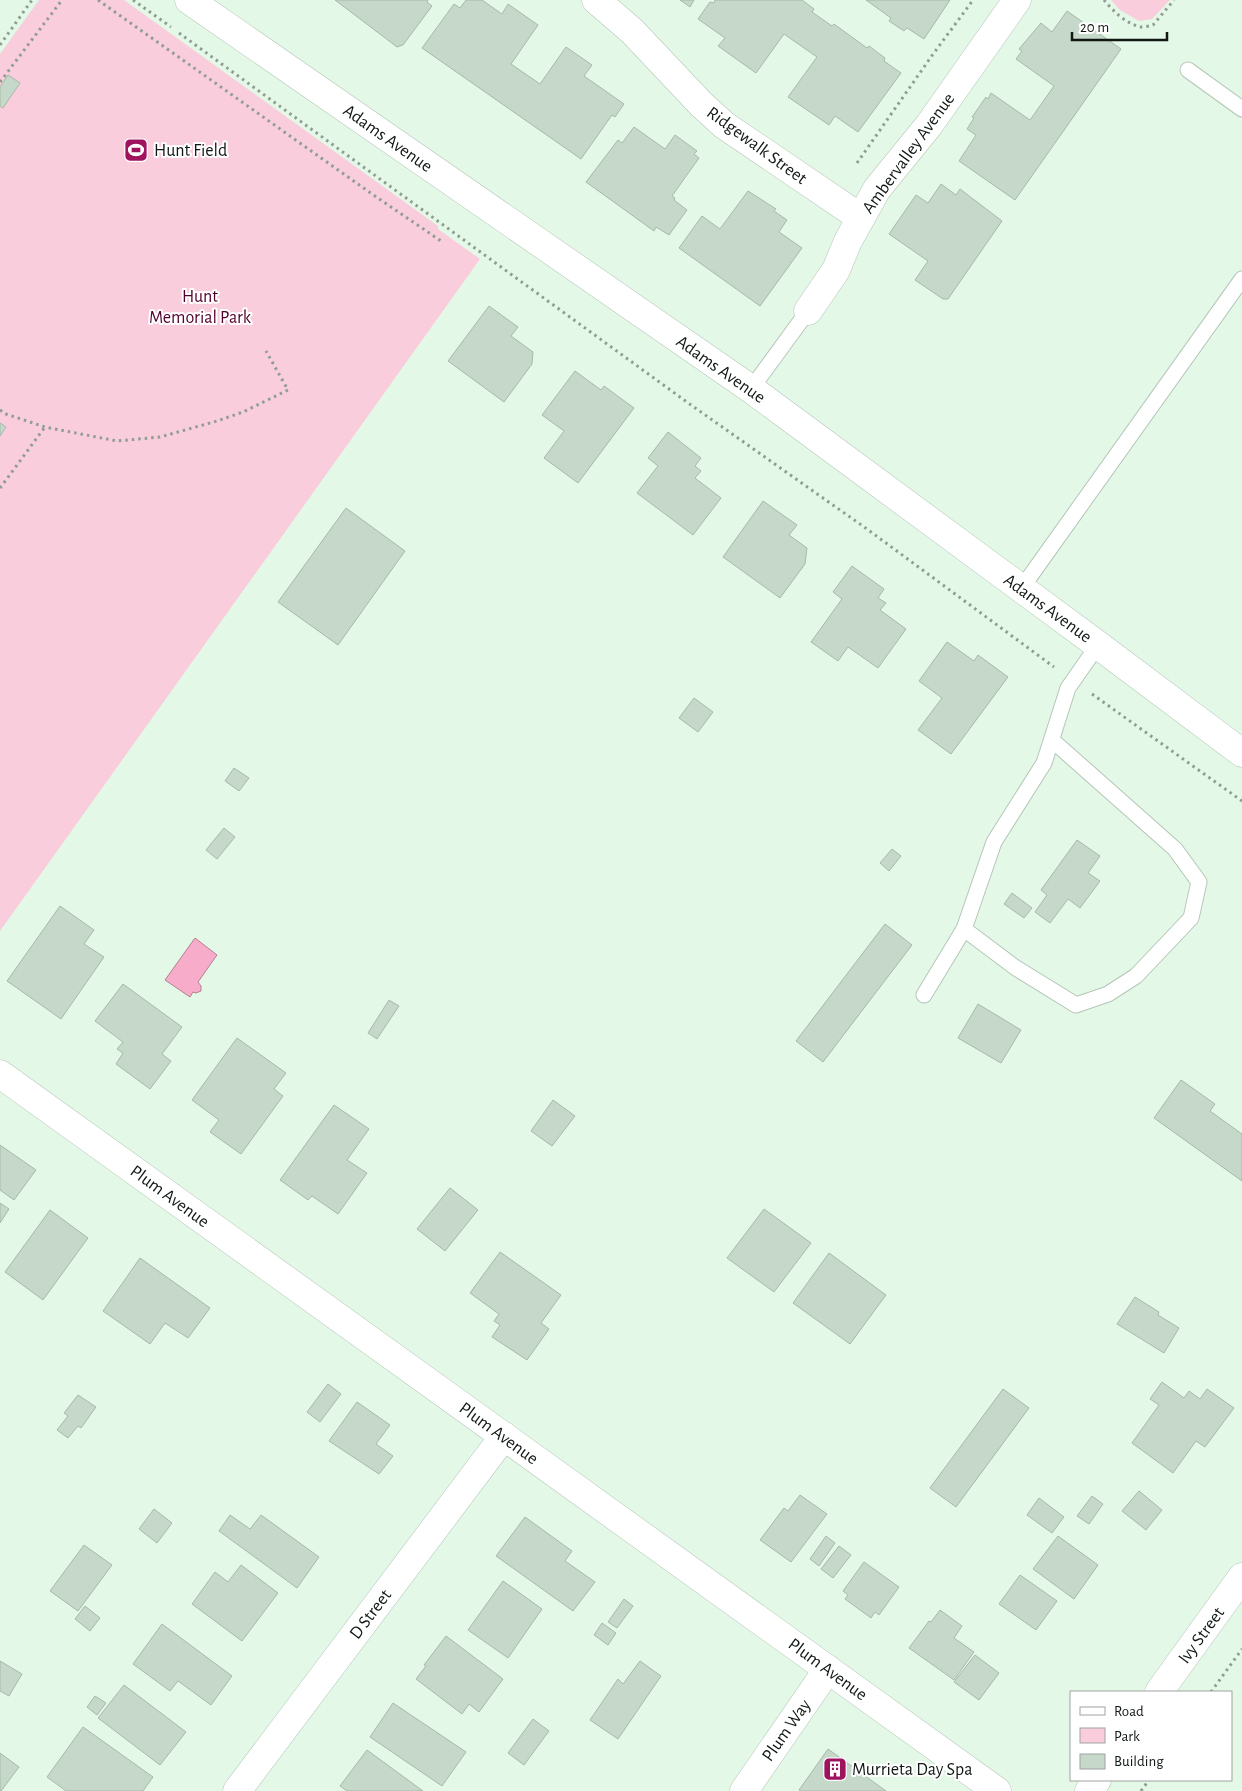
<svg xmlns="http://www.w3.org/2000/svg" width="1242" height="1791" viewBox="0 0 1242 1791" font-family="'Alegreya Sans',sans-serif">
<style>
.green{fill:#f9cddc}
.water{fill:#f7adc9;stroke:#b28092}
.building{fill:#c5d8c9;stroke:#a6b9aa}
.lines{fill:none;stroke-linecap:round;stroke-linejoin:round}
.lane-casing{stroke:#b4c6b8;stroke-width:17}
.street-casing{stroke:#b4c6b8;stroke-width:29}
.secondary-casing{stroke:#b4c6b8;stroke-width:29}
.path{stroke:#8f9d92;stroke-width:3;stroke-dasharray:2.5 4;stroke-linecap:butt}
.lane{stroke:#fff;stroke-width:15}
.street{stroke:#fff;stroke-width:28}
.secondary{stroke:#fff;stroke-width:28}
.labels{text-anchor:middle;stroke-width:4;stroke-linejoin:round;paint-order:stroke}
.street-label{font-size:18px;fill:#111813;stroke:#fff}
.poi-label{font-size:18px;fill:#111813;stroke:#fff;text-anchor:start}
.park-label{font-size:18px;fill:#53022e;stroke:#fff}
</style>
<rect width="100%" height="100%" fill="#e4f8e8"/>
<g class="green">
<path d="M39 0H124L438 226V229L480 259 0 931V54Z"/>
<path d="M1111 0H1170L1152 19 1139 21 1120 10Z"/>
</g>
<path class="water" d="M195 938 217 955 198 982 201 986V991L196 993 193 992 190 997 165 980Z"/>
<g class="building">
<path d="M335 0H428L427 2 432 6 403 45 397 47Z"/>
<path d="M466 0H482L502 14 508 4 538 25 511 64 540 84 566 47 592 65 584 76 624 104 615 117 612 115 581 159 422 48 454 4 460 8Z"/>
<path d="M680 0H694L690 7Z"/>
<path d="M715 0H802L814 9 812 12 832 26 834 24 867 48 869 46 885 58 884 61 901 73 858 132 835 116 829 125 788 97 817 57 784 34 756 73 718 46 725 38 698 19 710 2 714 3Z"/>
<path d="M866 0H950L924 39 907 28 904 31 889 21 891 18Z"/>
<path d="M1067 11 1121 49 1015 200 959 161 976 135 967 129 974 118 972 117 986 97 988 99 991 93 1030 120 1054 86 1016 59 1022 51 1019 49 1041 23 1052 32Z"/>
<path d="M8 75 20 83 3 108 0 106V87Z"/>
<path d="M634 127 665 149 675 135 697 151 694 154 699 158 672 196 675 198 674 200 687 210 669 235 656 227 654 231 586 182 618 140 622 143Z"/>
<path d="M941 184 956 195 960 189 1002 221 948 299H943L915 280 928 261 889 234 916 195 928 203Z"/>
<path d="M748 191 776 209 774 211 787 220 779 232 802 248 760 306 679 248 702 216 720 229Z"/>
<path d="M489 306 518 327 511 336 533 352 532 364 504 402 448 361Z"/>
<path d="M575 371 601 390 604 386 634 408 578 483 544 458 564 431 542 415Z"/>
<path d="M0 423 6 427 0 436Z"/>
<path d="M668 432 701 458 695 466 701 471 695 478 721 498 693 535 637 493 658 466 648 458Z"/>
<path d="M763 501 797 525 789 535 807 548 805 564 780 598 723 557Z"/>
<path d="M346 508 405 551 338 645 278 602Z"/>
<path d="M852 566 884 589 878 598 886 603 880 610 906 629 878 668 848 647 838 661 811 642 842 599 833 592Z"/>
<path d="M947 642 974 661 978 655 1008 677 951 754 918 730 942 698 919 681Z"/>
<path d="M694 698 713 712 698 732 679 718Z"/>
<path d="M234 768 249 778 239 791 225 781Z"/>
<path d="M224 828 235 837 217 859 206 850Z"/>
<path d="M1077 840 1100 856 1088 873 1100 881 1080 908 1068 899 1050 923 1035 912 1047 895 1041 890Z"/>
<path d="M892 849 901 856 889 871 880 863Z"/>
<path d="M1012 893 1032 908 1024 918 1004 904Z"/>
<path d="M60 906 94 930 84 944 104 957 61 1019 7 981Z"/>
<path d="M885 924 912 945 823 1062 796 1041Z"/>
<path d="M123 984 182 1027 162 1054 171 1061 150 1089 116 1064 123 1053 117 1049 123 1042 95 1021Z"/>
<path d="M389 1000 399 1006 377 1039 368 1033Z"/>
<path d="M978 1004 1021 1030 1001 1063 958 1038Z"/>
<path d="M237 1038 286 1073 274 1089 283 1096 241 1154 210 1132 219 1120 192 1100Z"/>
<path d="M1181 1080 1215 1104 1210 1111 1242 1134V1181L1154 1118Z"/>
<path d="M553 1100 575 1116 552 1146 531 1131Z"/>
<path d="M334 1105 369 1129 347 1160 367 1173 338 1214 312 1196 308 1200 280 1180Z"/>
<path d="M0 1145 36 1170 14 1200 0 1190Z"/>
<path d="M450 1188 478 1210 445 1251 417 1229Z"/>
<path d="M0 1203 9 1209 0 1223Z"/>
<path d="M764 1209 811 1243 774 1292 727 1258Z"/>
<path d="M50 1210 88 1238 43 1300 5 1272Z"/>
<path d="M500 1252 561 1295 541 1323 549 1329 527 1360 492 1337 500 1325 494 1321 499 1314 470 1293Z"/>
<path d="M829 1253 886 1295 850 1344 793 1303Z"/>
<path d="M140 1258 210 1308 188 1338 165 1323 150 1344 103 1311Z"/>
<path d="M1135 1297 1159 1312 1158 1315 1179 1328 1164 1353 1117 1324Z"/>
<path d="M1162 1382 1184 1398 1189 1391 1200 1399 1207 1389 1234 1408 1205 1447 1196 1441 1173 1473 1132 1443 1159 1405 1150 1399Z"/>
<path d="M328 1384 341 1394 320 1422 307 1412Z"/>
<path d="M1003 1389 1029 1408 956 1507 930 1488Z"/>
<path d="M78 1395 96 1407 81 1428 78 1426 68 1438 57 1430 68 1416 64 1413Z"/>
<path d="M357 1402 390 1425 376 1444 393 1456 379 1474 329 1441Z"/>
<path d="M1139 1491 1162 1510 1146 1530 1122 1511Z"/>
<path d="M800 1495 827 1514 791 1562 760 1540 784 1508 788 1511Z"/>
<path d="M1092 1496 1103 1504 1089 1524 1077 1516Z"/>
<path d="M1039 1498 1064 1517 1052 1533 1027 1515Z"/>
<path d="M154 1509 172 1523 157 1543 139 1529Z"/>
<path d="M230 1515 250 1529 261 1515 319 1557 297 1588 219 1531Z"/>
<path d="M525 1517 572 1551 565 1561 595 1582 573 1611 496 1556Z"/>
<path d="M826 1536 835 1543 819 1566 810 1559Z"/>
<path d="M1058 1536 1098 1565 1074 1599 1033 1569Z"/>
<path d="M84 1545 112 1565 78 1611 50 1591Z"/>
<path d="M839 1546 851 1555 833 1578 821 1569Z"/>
<path d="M864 1562 899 1587 879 1615 875 1612 871 1618 845 1599 848 1595 843 1591Z"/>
<path d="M241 1565 278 1593 242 1641 192 1604 215 1572 228 1582Z"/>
<path d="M1020 1575 1057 1601 1036 1630 999 1604Z"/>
<path d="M503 1581 542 1609 508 1658 468 1630Z"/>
<path d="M624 1599 633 1606 617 1628 608 1622Z"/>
<path d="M85 1606 100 1618 90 1631 75 1619Z"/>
<path d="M940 1610 962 1626 954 1638 974 1652 954 1680 909 1648 929 1621 931 1622Z"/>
<path d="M602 1623 616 1633 608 1645 594 1635Z"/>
<path d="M162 1624 232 1676 211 1705 178 1681 170 1691 133 1664Z"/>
<path d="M446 1636 503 1679 479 1712 469 1704 462 1714 416 1679 426 1666 424 1665Z"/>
<path d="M975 1655 999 1673 979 1700 954 1682Z"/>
<path d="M0 1661 22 1674 9 1696 0 1691Z"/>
<path d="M640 1661 661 1676 618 1739 590 1720 618 1679 623 1684Z"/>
<path d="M124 1685 186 1732 160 1765 98 1718Z"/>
<path d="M95 1696 106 1703 97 1715 87 1707Z"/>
<path d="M393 1703 466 1752 442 1786 370 1737Z"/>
<path d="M533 1719 549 1731 524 1765 508 1753Z"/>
<path d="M83 1727 153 1777 143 1791H66L47 1777Z"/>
<path d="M828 1749 886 1791H801L799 1790Z"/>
<path d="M367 1750 423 1791H347L340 1786Z"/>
<path d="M0 1753 19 1767 1 1791H0Z"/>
</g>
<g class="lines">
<g class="lane-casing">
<g id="lane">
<path d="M1188 70 1242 109"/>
<path d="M751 389 808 311"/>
<path d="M1021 589 1242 279"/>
<path d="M964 929 1016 968 1076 1005 1108 994 1136 976 1191 918 1199 882 1175 849 1052 740"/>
<path d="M924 995 964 929 994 842 1044 763 1068 688 1098 645"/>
</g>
</g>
<g class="street-casing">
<g id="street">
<path d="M596 0 632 31 701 104 724 125 861 218"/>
<path d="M808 311 836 270 848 241 877 189 929 125 1017 0"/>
<path d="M0 1074 997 1791"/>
<path d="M237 1791 504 1436"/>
<path d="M744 1791 828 1669"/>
</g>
</g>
<g class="secondary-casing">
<g id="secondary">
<path d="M189 0 751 389 1098 645 1242 753"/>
<path d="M1159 1692 1242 1577"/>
<path d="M1089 1791 1097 1780"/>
</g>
</g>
<g class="path">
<path d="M98 0 372 194 441 241"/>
<path d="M133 0 171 27"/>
<path d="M1104 0C1113 11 1126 24 1141 27 1145 27 1150 26 1153 25L1174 0"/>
<path d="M179 33 691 405 867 529 1054 667"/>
<path d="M0 45 32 0"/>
<path d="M0 82 62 0"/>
<path d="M857 163 931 57 973 0"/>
<path d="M0 410 6 414 45 427 117 441 160 437 217 421 243 412 288 390 266 351"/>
<path d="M0 488 45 427"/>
<path d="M1092 694 1242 801"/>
<path d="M1211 1692 1242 1649"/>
<path d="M1141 1791 1149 1780"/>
</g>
<use href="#lane" class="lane"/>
<use href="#street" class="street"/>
<use href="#secondary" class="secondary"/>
</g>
<defs>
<g id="stadium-square" transform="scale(1.25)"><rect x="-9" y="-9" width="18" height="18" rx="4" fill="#9e125e" stroke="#fff"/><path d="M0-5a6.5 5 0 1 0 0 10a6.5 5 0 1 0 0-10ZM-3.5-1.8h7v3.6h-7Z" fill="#fff"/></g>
<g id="building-square" transform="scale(1.25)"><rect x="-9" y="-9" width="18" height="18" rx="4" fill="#9e125e" stroke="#fff"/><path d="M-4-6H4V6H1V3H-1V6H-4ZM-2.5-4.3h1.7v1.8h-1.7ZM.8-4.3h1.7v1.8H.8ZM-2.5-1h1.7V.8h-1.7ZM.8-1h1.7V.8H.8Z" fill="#fff"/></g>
</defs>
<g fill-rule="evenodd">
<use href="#stadium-square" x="136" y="150"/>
<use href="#building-square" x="835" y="1769"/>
</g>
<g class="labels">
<g class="street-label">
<text transform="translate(388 138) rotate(35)" y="6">Adams Avenue</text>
<text transform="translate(757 145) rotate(36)" y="6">Ridgewalk Street</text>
<text transform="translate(908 153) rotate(-54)" y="6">Ambervalley Avenue</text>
<text transform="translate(721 369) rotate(35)" y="6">Adams Avenue</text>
<text transform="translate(1048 608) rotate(36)" y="6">Adams Avenue</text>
<text transform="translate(170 1196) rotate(36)" y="6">Plum Avenue</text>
<text transform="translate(499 1433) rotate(36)" y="6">Plum Avenue</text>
<text transform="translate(370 1614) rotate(-53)" y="6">D Street</text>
<text transform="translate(1201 1635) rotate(-54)" y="6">Ivy Street</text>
<text transform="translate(828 1669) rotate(36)" y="6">Plum Avenue</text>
<text transform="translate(786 1730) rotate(-55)" y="6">Plum Way</text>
</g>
<g class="poi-label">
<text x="154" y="156">Hunt Field</text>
<text x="852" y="1775">Murrieta Day Spa</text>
</g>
<g class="park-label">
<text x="200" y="302">Hunt<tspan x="200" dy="21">Memorial Park</tspan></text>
</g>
</g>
<rect x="1070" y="1691" width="162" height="90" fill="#ffffff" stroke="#a0a3a1"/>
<rect x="1080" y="1707" width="25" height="8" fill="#ffffff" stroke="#a0a3a1"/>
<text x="1114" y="1716" font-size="15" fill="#111813">Road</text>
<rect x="1080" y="1728" width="25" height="15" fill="#f9cddc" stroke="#a0a3a1"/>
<text x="1114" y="1741" font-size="15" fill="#111813">Park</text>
<rect x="1080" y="1754" width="25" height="15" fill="#c5d8c9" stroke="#a0a3a1"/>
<text x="1114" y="1766" font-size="15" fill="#111813">Building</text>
<path d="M1072 32v8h95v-8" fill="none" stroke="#111813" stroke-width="2.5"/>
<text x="1080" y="32" font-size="15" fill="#111813" stroke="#ffffff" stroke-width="4" paint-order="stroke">20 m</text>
</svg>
